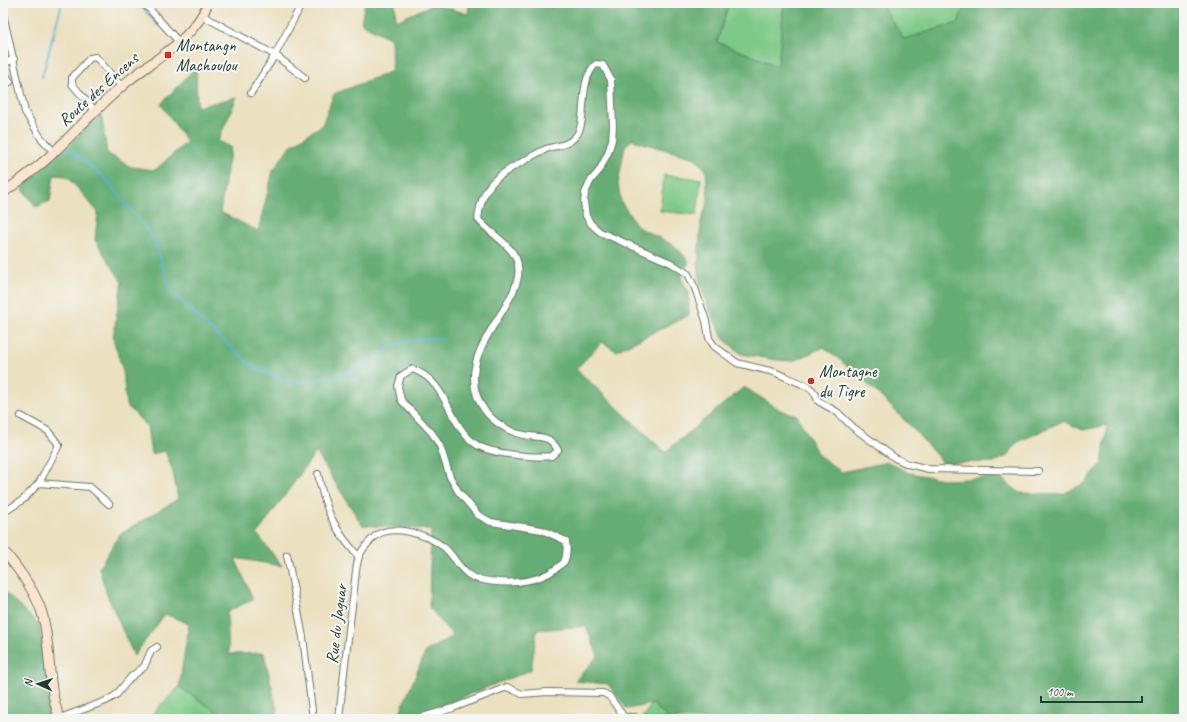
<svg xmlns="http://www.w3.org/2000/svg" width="1187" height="722" viewBox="0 0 1187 722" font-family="Caveat,sans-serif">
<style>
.green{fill:#7ec987;stroke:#4e835e}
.forest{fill:#66ad74;stroke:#427554;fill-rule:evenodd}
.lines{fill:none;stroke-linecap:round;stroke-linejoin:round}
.stream{stroke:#52b2d0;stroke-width:2}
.street-casing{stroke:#667665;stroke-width:8}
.secondary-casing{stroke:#667665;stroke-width:11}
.street{stroke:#fff;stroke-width:6}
.secondary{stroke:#fce5cf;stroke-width:9}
.poi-dot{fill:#c8321e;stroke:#f6f6f2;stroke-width:1.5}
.labels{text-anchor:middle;stroke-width:4;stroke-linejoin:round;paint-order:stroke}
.poi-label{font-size:17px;fill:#1f3d34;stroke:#f6f6f2;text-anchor:start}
.street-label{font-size:17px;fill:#1f3d34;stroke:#f6f6f2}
</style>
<rect width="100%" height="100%" fill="#f6f6f2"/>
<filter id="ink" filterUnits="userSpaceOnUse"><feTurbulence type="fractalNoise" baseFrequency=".025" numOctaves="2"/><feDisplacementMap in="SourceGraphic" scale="8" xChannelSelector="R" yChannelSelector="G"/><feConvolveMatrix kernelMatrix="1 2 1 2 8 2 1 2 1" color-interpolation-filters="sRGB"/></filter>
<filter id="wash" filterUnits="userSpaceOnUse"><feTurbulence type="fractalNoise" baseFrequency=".012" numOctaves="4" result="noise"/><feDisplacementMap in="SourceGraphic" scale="16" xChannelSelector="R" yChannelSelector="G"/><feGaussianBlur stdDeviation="0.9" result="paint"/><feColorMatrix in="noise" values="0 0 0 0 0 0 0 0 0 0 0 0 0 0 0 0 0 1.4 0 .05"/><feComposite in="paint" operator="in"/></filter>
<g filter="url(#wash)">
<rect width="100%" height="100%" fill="#ebe0bf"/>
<g class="green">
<path d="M729 3H784L778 66 717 42Z"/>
<path d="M880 3H965L959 23 904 39Z"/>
<path d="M664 175 701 179 697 215 660 211Z"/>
<path d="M179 687 228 719H147Z"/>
<path d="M652 704 668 719H641Z"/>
</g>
<g class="forest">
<path d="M365 3H395L396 21 434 4 468 14 469 3H729L717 42 778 66 784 3H880L904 39 958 23 965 3H1184V719H668L652 704 627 709 608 684 575 681 598 656 586 626 537 630 531 670 407 719H397L426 651 453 636 429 607 431 530 362 525 316 452 257 534 282 566 235 558 253 599 227 612 229 654 264 653 279 719H228L179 687 189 624 165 614 134 656 107 595 99 568 120 534 178 499 173 472 165 451 151 454 147 426 126 405 123 371 113 338 122 282 95 240 98 212 67 176 54 175 50 201 36 207 22 188 101 113 107 153 131 167 155 170 187 142 161 104 196 67 197 107 237 97 218 141 231 147 220 212 258 231 273 171 289 147 322 125 334 94 392 71 391 39 361 23ZM632 140 695 158 706 170 708 202 701 221 698 263 700 284 712 316 724 339 741 354 777 360 793 361 824 347C868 382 907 420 943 463L995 462 1009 455 1016 443 1063 421 1083 430 1107 425 1102 463 1085 483 1063 494 1020 493 999 477 948 480 909 473 888 462 842 472 818 455 797 415 782 411 744 387 665 452 576 369 602 342 616 351 689 315V293L681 278 689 261 675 246 638 227 621 202 618 184 625 146Z"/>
<path d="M3 590 39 625 55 719H3Z"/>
</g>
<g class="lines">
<g class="stream">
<path d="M125 3 143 8 158 25"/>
<path d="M42 77 62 3"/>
<path d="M68 148 106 179 153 238 171 290 207 326 255 368 293 383 336 377 371 362 392 345 427 338 444 339"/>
</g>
</g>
</g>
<g filter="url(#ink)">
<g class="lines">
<g class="street-casing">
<g id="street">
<path d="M144 3 178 41"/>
<path d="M3 5 4 3"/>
<path d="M3 14 25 112 41 138 54 152"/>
<path d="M203 16 275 55 305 78"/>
<path d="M3 64 14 59"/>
<path d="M3 70 10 82"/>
<path d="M251 93 275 55 302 3"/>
<path d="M95 111 72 84V78L90 58 96 57 121 86"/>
<path d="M21 416 48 431 59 445 39 483"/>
<path d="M318 474C325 509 334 530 359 557"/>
<path d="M3 513 24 499 39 483 90 487 109 504"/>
<path d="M287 555 303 637 313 719"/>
<path d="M60 718 106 701 116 695 131 677 144 667 151 651 157 647"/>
<path d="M339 719C343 679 348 638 353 598 355 585 355 568 359 556 362 550 367 544 372 539 389 521 429 535 445 548 455 557 462 574 475 578 501 585 535 585 557 568 559 566 562 564 564 562 567 556 567 548 566 541L542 530 491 522 478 515 458 491 450 477 440 446 432 433 401 400 398 386 401 376 412 369C449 381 448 427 477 445 491 454 535 458 552 456L558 450C548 433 540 439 524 435 504 431 484 416 477 396 458 342 533 298 516 258 509 243 488 232 478 219 482 185 496 176 524 161 531 157 539 152 546 149 557 145 568 146 576 136 588 122 577 81 596 64L603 65 611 80 613 126 612 140 608 153 599 171 591 180 585 193 584 202 586 216 591 224 600 232 671 263 688 274 695 288 706 321 709 338 714 346 737 363 774 372 809 387 815 393 818 401 837 412 854 428 895 458 908 464 929 469 1038 471"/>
<path d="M416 719 453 708 507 687 522 694 547 692 603 693 609 696 624 717H635"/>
</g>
</g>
<g class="secondary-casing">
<g id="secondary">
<path d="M3 193C20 180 38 168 53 153 76 131 97 108 121 87 150 61 194 41 208 3"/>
<path d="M3 550C18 568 35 590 42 613 52 648 46 685 60 719"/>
</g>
</g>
<use href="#street" class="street"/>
<use href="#secondary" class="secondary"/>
</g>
</g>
<g class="poi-dot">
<rect x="164" y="51" width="8" height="8" rx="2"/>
<circle cx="811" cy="381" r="4"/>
</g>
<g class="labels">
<g class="poi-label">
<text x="176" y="51">Montangn<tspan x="176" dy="20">Machoulou</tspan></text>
<text x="819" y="377">Montagne<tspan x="819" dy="20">du Tigre</tspan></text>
</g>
<g class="street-label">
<text transform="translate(98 89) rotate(-42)" y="6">Route des Encens</text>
<text transform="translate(336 624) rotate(-83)" y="6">Rue du Jaguar</text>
</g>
</g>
<rect width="1187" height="722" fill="none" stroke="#f6f6f2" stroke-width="16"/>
<g transform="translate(38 684) rotate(273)" stroke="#f6f6f2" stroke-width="3" paint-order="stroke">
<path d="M0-3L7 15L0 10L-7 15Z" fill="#1f3d34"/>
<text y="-6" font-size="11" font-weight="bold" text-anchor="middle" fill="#1f3d34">N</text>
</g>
<path d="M1041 696v6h101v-6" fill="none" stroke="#1f3d34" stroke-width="2"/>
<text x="1047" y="696" font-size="12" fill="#1f3d34" stroke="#f6f6f2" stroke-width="3" paint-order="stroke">100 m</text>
</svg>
